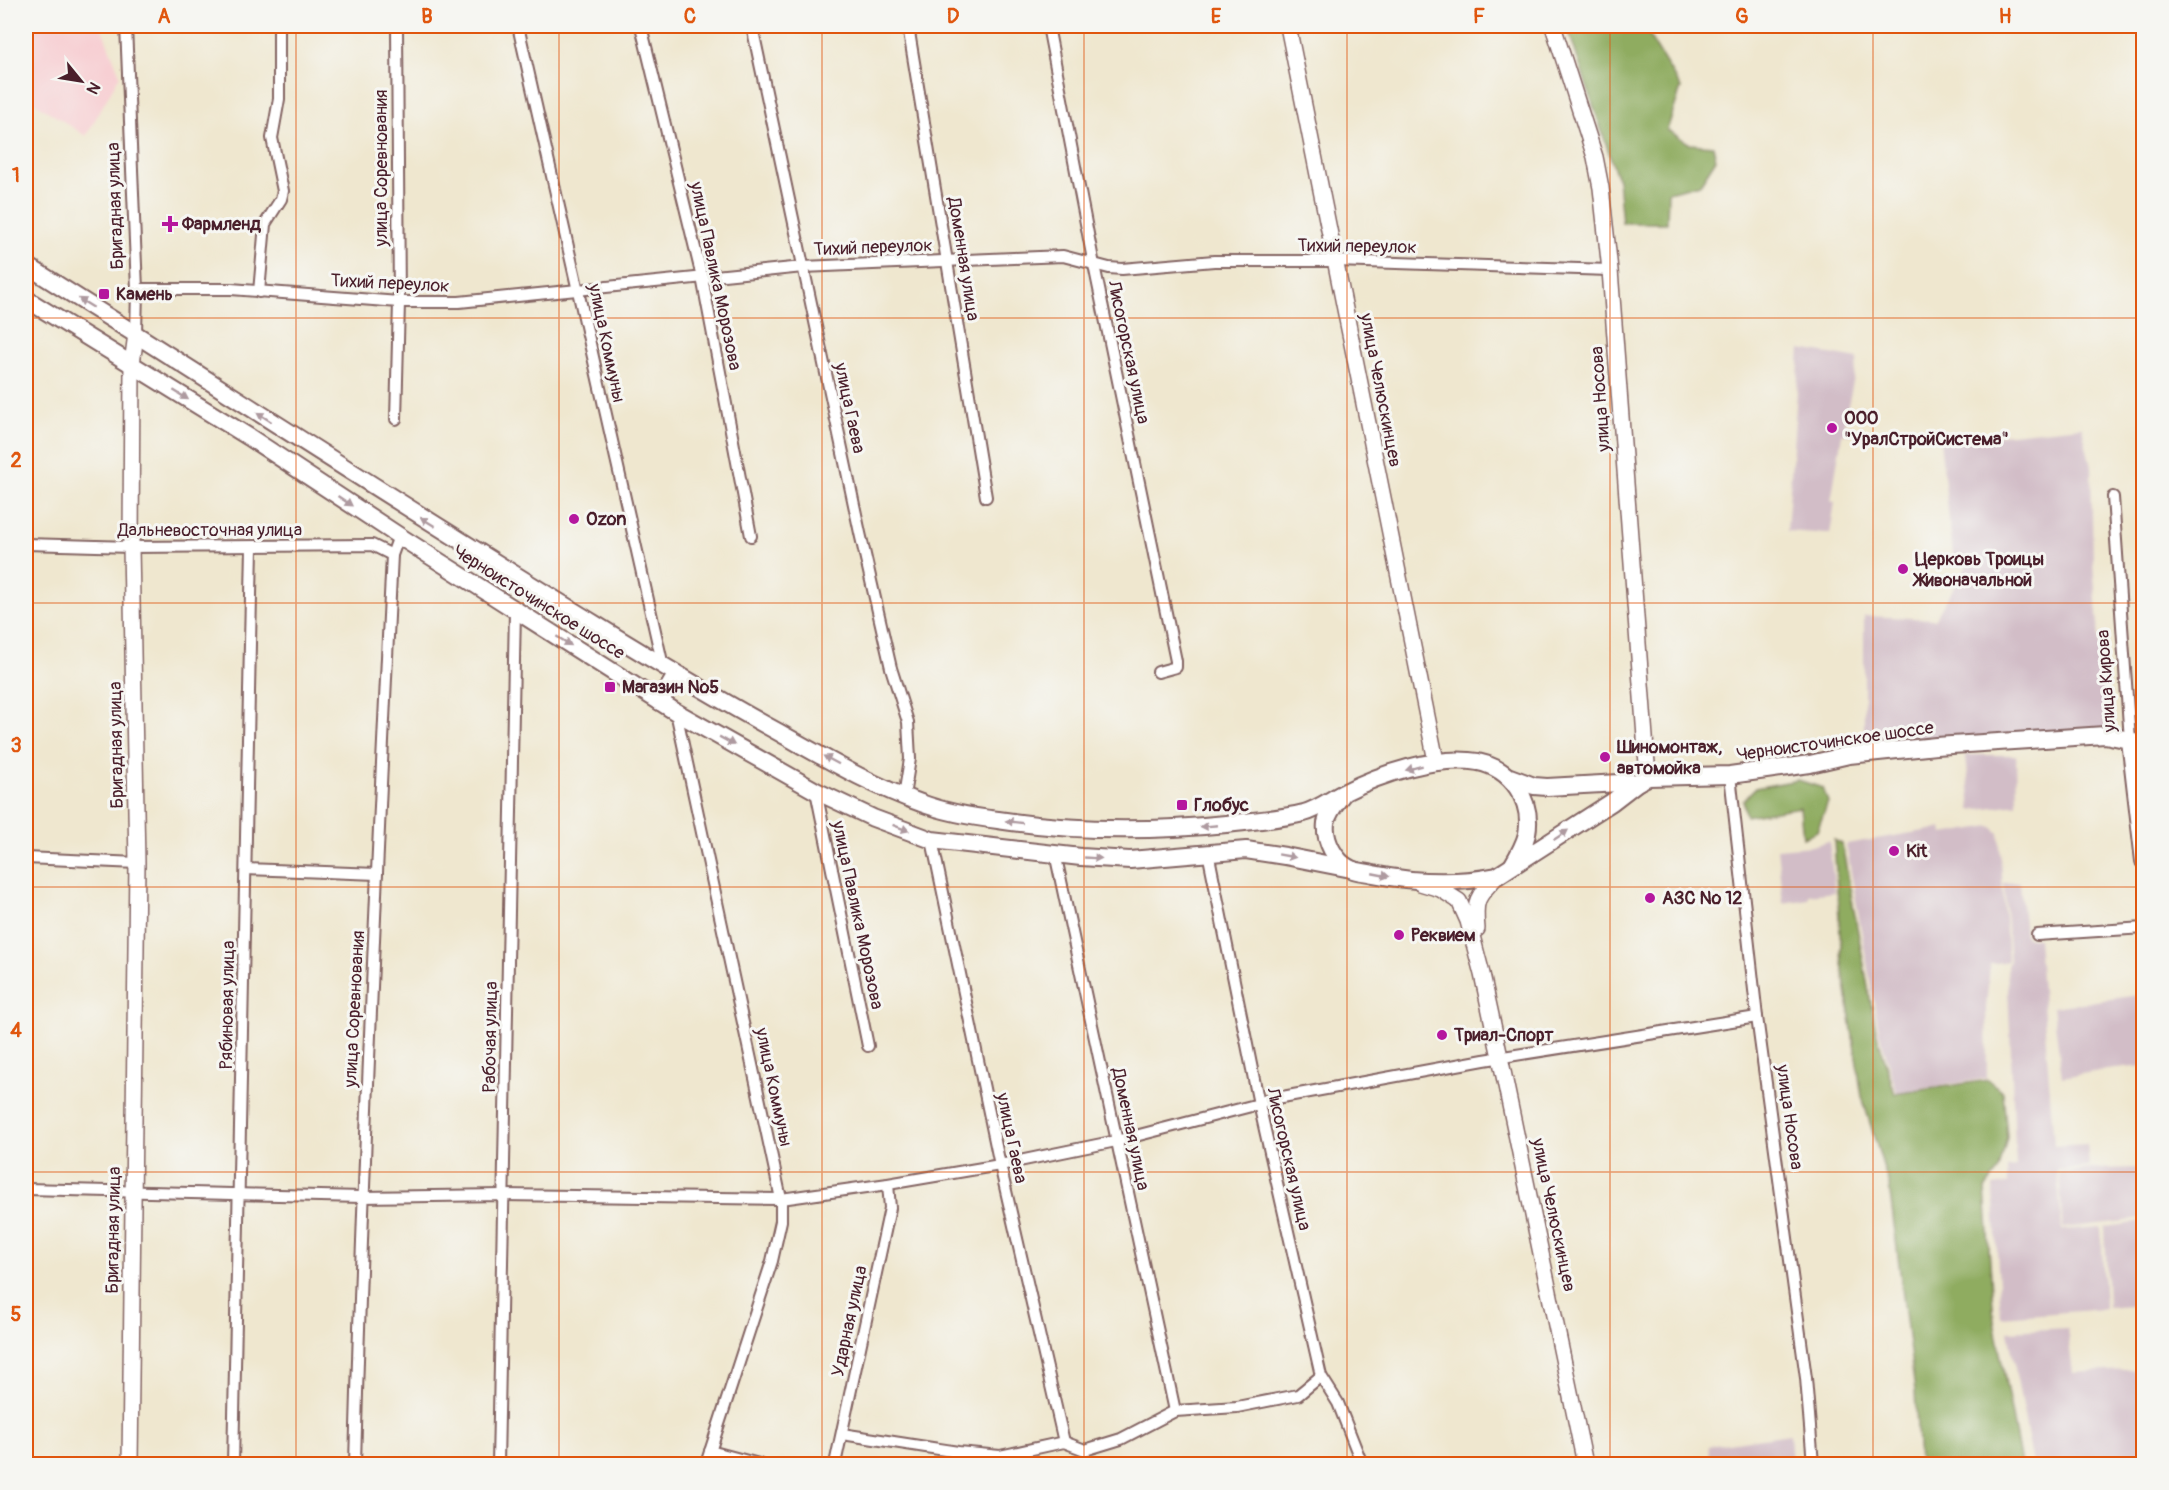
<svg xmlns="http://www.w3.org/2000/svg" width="2169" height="1490" viewBox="0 0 2169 1490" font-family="Pangolin,sans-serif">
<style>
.built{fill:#f7cfd3}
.industrial{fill:#d2bdc7}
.forest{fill:#8fac60;stroke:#6c6646;stroke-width:1.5}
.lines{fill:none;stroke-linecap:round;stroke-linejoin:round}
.street-casing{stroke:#846564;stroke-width:14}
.secondary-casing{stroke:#846564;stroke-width:18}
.primary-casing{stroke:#846564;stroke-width:20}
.street{stroke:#fff;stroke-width:10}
.secondary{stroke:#fff;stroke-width:15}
.primary{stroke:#fff;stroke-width:16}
.oneway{fill:#ae9aa0}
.grid{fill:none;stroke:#e0560e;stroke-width:1.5;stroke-opacity:0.55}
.poi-dot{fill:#b5179e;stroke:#f6f6f2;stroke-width:2}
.labels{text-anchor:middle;stroke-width:6;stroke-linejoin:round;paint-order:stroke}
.street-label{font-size:18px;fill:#4a1f2b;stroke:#f6f6f2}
.poi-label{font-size:18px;font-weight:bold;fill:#4a1f2b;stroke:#f6f6f2;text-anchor:start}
.neatline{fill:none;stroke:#e0560e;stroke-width:2}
.grid-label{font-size:20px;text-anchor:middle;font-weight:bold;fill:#e0560e}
</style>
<rect width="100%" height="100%" fill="#f6f6f2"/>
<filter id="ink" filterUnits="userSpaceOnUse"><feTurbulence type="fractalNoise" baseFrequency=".0167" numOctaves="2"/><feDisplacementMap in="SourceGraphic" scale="12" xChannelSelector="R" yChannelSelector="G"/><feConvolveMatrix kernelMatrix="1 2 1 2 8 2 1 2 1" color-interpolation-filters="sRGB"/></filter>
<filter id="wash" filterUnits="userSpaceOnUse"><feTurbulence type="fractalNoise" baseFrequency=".008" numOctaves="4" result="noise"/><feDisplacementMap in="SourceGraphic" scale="24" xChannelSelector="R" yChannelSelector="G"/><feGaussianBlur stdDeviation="1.35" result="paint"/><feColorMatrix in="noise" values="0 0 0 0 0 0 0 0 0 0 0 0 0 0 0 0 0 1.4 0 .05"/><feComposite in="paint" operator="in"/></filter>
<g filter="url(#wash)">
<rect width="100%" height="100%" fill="#efe7cf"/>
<path class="built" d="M26 26H101L120 75 86 136 26 97Z"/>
<g class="industrial">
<rect x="184" y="26" width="23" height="6"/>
<path d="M1800 349 1858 359 1844 424 1853 426 1851 435 1842 434 1831 501 1835 502 1830 534 1787 531Z"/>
<path d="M2082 427 2091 467 2093 562 2106 730 1864 743V616L1935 619 1968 564 1954 563 1940 441Z"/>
<path d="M1966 755H2016L2017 804 1971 810Z"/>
<path d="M1991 826 1999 833 2008 961 1990 964 1986 1007 1987 1078 1897 1093 1879 1031 1846 844 1942 828 1943 834Z"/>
<path d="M1829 841 1835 892 1809 895V899L1783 903 1777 849 1812 846Z"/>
<path d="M2020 882 2025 937 2038 939 2054 1146 2087 1144 2089 1167 2057 1170 2062 1230 2101 1227 2105 1309 2001 1317 1993 1186 2008 1184 2007 1168 2016 1167 2007 965 2010 961 2004 883Z"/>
<path d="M2139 995 2143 1039V1066L2107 1070 2062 1077 2053 1007Z"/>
<path d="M2143 1168V1219L2063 1228 2059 1173 2091 1169Z"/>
<path d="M2143 1222V1305L2108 1308 2105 1227Z"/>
<path d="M2067 1328 2073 1373 2143 1369V1464H2033L2008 1331Z"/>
<path d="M1790 1434 1792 1464H1710L1708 1446Z"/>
</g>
<g class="forest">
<path d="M1567 26H1646L1651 39 1681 88 1667 130 1690 144 1713 146 1716 159 1700 184 1668 192 1667 223H1622L1618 180Z"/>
<path d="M1798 780 1823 788 1828 802 1817 831 1803 838 1800 807 1746 816 1743 800 1755 788Z"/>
<path d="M1834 840 1842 844 1876 1031 1895 1094 1988 1080 2003 1092 2007 1137 1999 1170 1985 1189 1994 1321 2021 1464H1919L1915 1391 1889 1185 1862 1097 1842 964Z"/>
</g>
</g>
<g filter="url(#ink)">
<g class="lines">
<g class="street-casing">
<g id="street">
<path d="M126 26 137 289 136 334"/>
<path d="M518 26 663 666"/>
<path d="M641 26 702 277 751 536"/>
<path d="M752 26 860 533 891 668 908 722 910 759 904 796"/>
<path d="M908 26 986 497"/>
<path d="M1048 26 1094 265 1176 661V667L1158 672"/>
<path d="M137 289H231L399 302H459L803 267 1063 256 1109 268 1122 269 1214 261H1336L1610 270"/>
<path d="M259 292 265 224 281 199 283 191 272 138 279 99V26"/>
<path d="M396 419 399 302 397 26"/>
<path d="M2113 497 2130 740"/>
<path d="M26 544 131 547 372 545 392 555"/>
<path d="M676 712 781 1199V1221L772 1261 706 1464"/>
<path d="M1730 775 1757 1017 1806 1378 1813 1464"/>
<path d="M816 791 868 1046"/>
<path d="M932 840 1000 1165 1064 1442"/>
<path d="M1208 852 1259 1104 1321 1376 1338 1403 1362 1464"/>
<path d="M1055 853 1175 1411"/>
<path d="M26 858 137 863"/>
<path d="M246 869 377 874"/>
<path d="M2037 935 2144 928"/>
<path d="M26 1189 362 1197 503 1195 781 1199 888 1184 1000 1165 1116 1141 1259 1104 1266 1100 1484 1060 1757 1017"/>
<path d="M842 1434 958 1452 1000 1456 1064 1442 1085 1450 1121 1439 1175 1411 1237 1407 1298 1395 1321 1376"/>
<path d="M710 1451 759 1464"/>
<path d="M233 1464 252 547"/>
<path d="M355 1464C363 1161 377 858 392 555L399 536"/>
<path d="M498 1464 515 610"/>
<path d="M835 1464 890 1208 888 1184"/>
</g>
</g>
<g class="secondary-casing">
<g id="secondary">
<path d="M1288 26 1436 761"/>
<path d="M1553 26 1595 157 1601 188 1610 270 1648 777"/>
<path d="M1420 883 1440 889 1459 901 1468 921 1482 974 1500 1057 1585 1464"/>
<path d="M1477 929C1474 899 1477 897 1497 876"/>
<path d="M130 1464 137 863 131 547 132 364 136 334"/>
</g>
</g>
<g class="primary-casing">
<g id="primary">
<path d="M26 265C217 385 405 508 598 626 658 663 718 699 780 733 825 758 872 786 921 803 945 812 973 817 998 820 1076 832 1148 832 1226 824 1252 821 1279 819 1304 813 1318 809 1330 800 1343 793 1380 774 1436 755 1478 762 1512 769 1533 801 1527 834 1524 846 1518 856 1512 866"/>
<path d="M26 299 249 437 399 536 676 712 816 791 873 818 932 840 1081 857 1130 860 1246 850 1285 856 1351 869"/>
<path d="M660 702 676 675"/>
<path d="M1510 777 1534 786 1547 787 1638 782 1648 777 1730 775 1810 764 1849 755 1936 746 2105 735 2130 740 2144 861"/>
<path d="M1342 795C1336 803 1328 812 1326 823 1324 840 1335 862 1351 869 1357 872 1366 872 1373 874 1412 882 1457 884 1497 876L1612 802 1638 782"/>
</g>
</g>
<use href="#street" class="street"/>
<use href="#secondary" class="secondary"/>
<use href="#primary" class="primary"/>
</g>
<defs><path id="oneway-solid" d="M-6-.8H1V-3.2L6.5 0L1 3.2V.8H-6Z" transform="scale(1.5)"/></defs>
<g class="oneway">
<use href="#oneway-solid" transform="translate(86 303) rotate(-148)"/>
<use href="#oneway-solid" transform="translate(181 395) rotate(32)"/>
<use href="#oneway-solid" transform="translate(264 417) rotate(-147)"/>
<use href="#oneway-solid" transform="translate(345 501) rotate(34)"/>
<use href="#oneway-solid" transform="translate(428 522) rotate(-148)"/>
<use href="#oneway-solid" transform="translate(564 641) rotate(32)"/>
<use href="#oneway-solid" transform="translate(727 741) rotate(29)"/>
<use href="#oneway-solid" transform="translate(831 760) rotate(-152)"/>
<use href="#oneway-solid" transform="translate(1414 768) rotate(165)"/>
<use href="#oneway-solid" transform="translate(1014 822) rotate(-173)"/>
<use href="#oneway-solid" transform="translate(1209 826) rotate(175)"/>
<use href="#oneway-solid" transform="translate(901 828) rotate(20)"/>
<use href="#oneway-solid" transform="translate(1561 835) rotate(-34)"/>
<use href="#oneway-solid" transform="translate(1287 856) rotate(10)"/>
<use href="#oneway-solid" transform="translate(1093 858) rotate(3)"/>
<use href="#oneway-solid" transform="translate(1381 875) rotate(11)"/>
</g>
</g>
<path class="grid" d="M296 26V1464M559 26V1464M822 26V1464M1084 26V1464M1347 26V1464M1610 26V1464M1873 26V1464M26 318H2144M26 603H2144M26 887H2144M26 1172H2144"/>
<g class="poi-dot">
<path d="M167 215h6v6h6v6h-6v6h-6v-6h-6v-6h6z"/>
<rect x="98" y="288" width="12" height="12" rx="3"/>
<circle cx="1832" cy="428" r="6"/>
<circle cx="574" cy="519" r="6"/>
<circle cx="1903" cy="569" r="6"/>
<rect x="604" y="681" width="12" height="12" rx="3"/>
<circle cx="1605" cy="757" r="6"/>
<rect x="1176" y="799" width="12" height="12" rx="3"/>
<circle cx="1894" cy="851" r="6"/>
<circle cx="1650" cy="898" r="6"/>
<circle cx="1399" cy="935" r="6"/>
<circle cx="1442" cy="1035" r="6"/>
</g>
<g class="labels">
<g class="street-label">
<text transform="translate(381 168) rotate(-90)" y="6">улица Соревнования</text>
<text transform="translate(115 206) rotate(-92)" y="6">Бригадная улица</text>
<text transform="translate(1357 246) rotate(1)" y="6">Тихий переулок</text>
<text transform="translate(873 247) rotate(-2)" y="6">Тихий переулок</text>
<text transform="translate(964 259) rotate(81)" y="6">Доменная улица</text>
<text transform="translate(716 276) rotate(78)" y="6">улица Павлика Морозова</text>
<text transform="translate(390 283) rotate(3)" y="6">Тихий переулок</text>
<text transform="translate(607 343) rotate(78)" y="6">улица Коммуны</text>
<text transform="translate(1129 352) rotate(78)" y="6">Лисогорская улица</text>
<text transform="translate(1381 390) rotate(79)" y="6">улица Челюскинцев</text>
<text transform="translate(1600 399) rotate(-94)" y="6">улица Носова</text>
<text transform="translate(850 408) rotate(78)" y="6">улица Гаева</text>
<text x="210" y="536">Дальневосточная улица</text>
<text transform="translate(539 602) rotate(32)" y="6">Черноисточинское шоссе</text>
<text transform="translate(2106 681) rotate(-94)" y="6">улица Кирова</text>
<text transform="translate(1835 741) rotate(-8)" y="6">Черноисточинское шоссе</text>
<text transform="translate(116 745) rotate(-91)" y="6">Бригадная улица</text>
<text transform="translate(858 915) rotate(78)" y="6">улица Павлика Морозова</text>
<text transform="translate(227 1005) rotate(-89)" y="6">Рябиновая улица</text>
<text transform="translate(354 1009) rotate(-87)" y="6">улица Соревнования</text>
<text transform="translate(490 1037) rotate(-89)" y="6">Рабочая улица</text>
<text transform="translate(774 1087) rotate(78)" y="6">улица Коммуны</text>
<text transform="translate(1790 1117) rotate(82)" y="6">улица Носова</text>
<text transform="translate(1131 1129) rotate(78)" y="6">Доменная улица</text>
<text transform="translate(1012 1138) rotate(78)" y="6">улица Гаева</text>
<text transform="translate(1289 1159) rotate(77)" y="6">Лисогорская улица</text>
<text transform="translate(1554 1215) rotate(78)" y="6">улица Челюскинцев</text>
<text transform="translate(113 1230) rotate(-89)" y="6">Бригадная улица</text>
<text transform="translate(849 1321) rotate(-78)" y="6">Ударная улица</text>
</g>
<g class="poi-label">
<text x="182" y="230">Фармленд</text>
<text x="116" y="300">Камень</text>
<text x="1844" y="424">ООО<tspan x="1844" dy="21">"УралСтройСистема"</tspan></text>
<text x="586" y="525">Ozon</text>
<text x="1915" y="565">Церковь Троицы<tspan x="1915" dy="21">Живоначальной</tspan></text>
<text x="622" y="693">Магазин №5</text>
<text x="1617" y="753">Шиномонтаж,<tspan x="1617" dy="21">автомойка</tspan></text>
<text x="1194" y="811">Глобус</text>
<text x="1906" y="857">Kit</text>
<text x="1662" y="904">АЗС № 12</text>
<text x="1411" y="941">Реквием</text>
<text x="1454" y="1041">Триал-Спорт</text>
</g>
</g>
<rect width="2169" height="1490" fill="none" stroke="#f6f6f2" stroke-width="66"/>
<g transform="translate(81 81) rotate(120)" stroke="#f6f6f2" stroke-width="4.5" paint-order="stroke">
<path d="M0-4.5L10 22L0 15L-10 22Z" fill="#4a1f2b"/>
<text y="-9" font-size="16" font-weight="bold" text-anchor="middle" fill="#4a1f2b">N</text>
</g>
<rect x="33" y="33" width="2103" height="1424" class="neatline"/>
<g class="grid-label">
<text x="164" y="23">A</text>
<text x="427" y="23">B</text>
<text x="690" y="23">C</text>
<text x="953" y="23">D</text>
<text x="1216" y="23">E</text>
<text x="1479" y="23">F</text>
<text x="1742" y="23">G</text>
<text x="2005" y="23">H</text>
<text x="16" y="182">1</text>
<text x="16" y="467">2</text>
<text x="16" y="752">3</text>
<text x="16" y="1037">4</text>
<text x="16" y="1321">5</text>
</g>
</svg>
